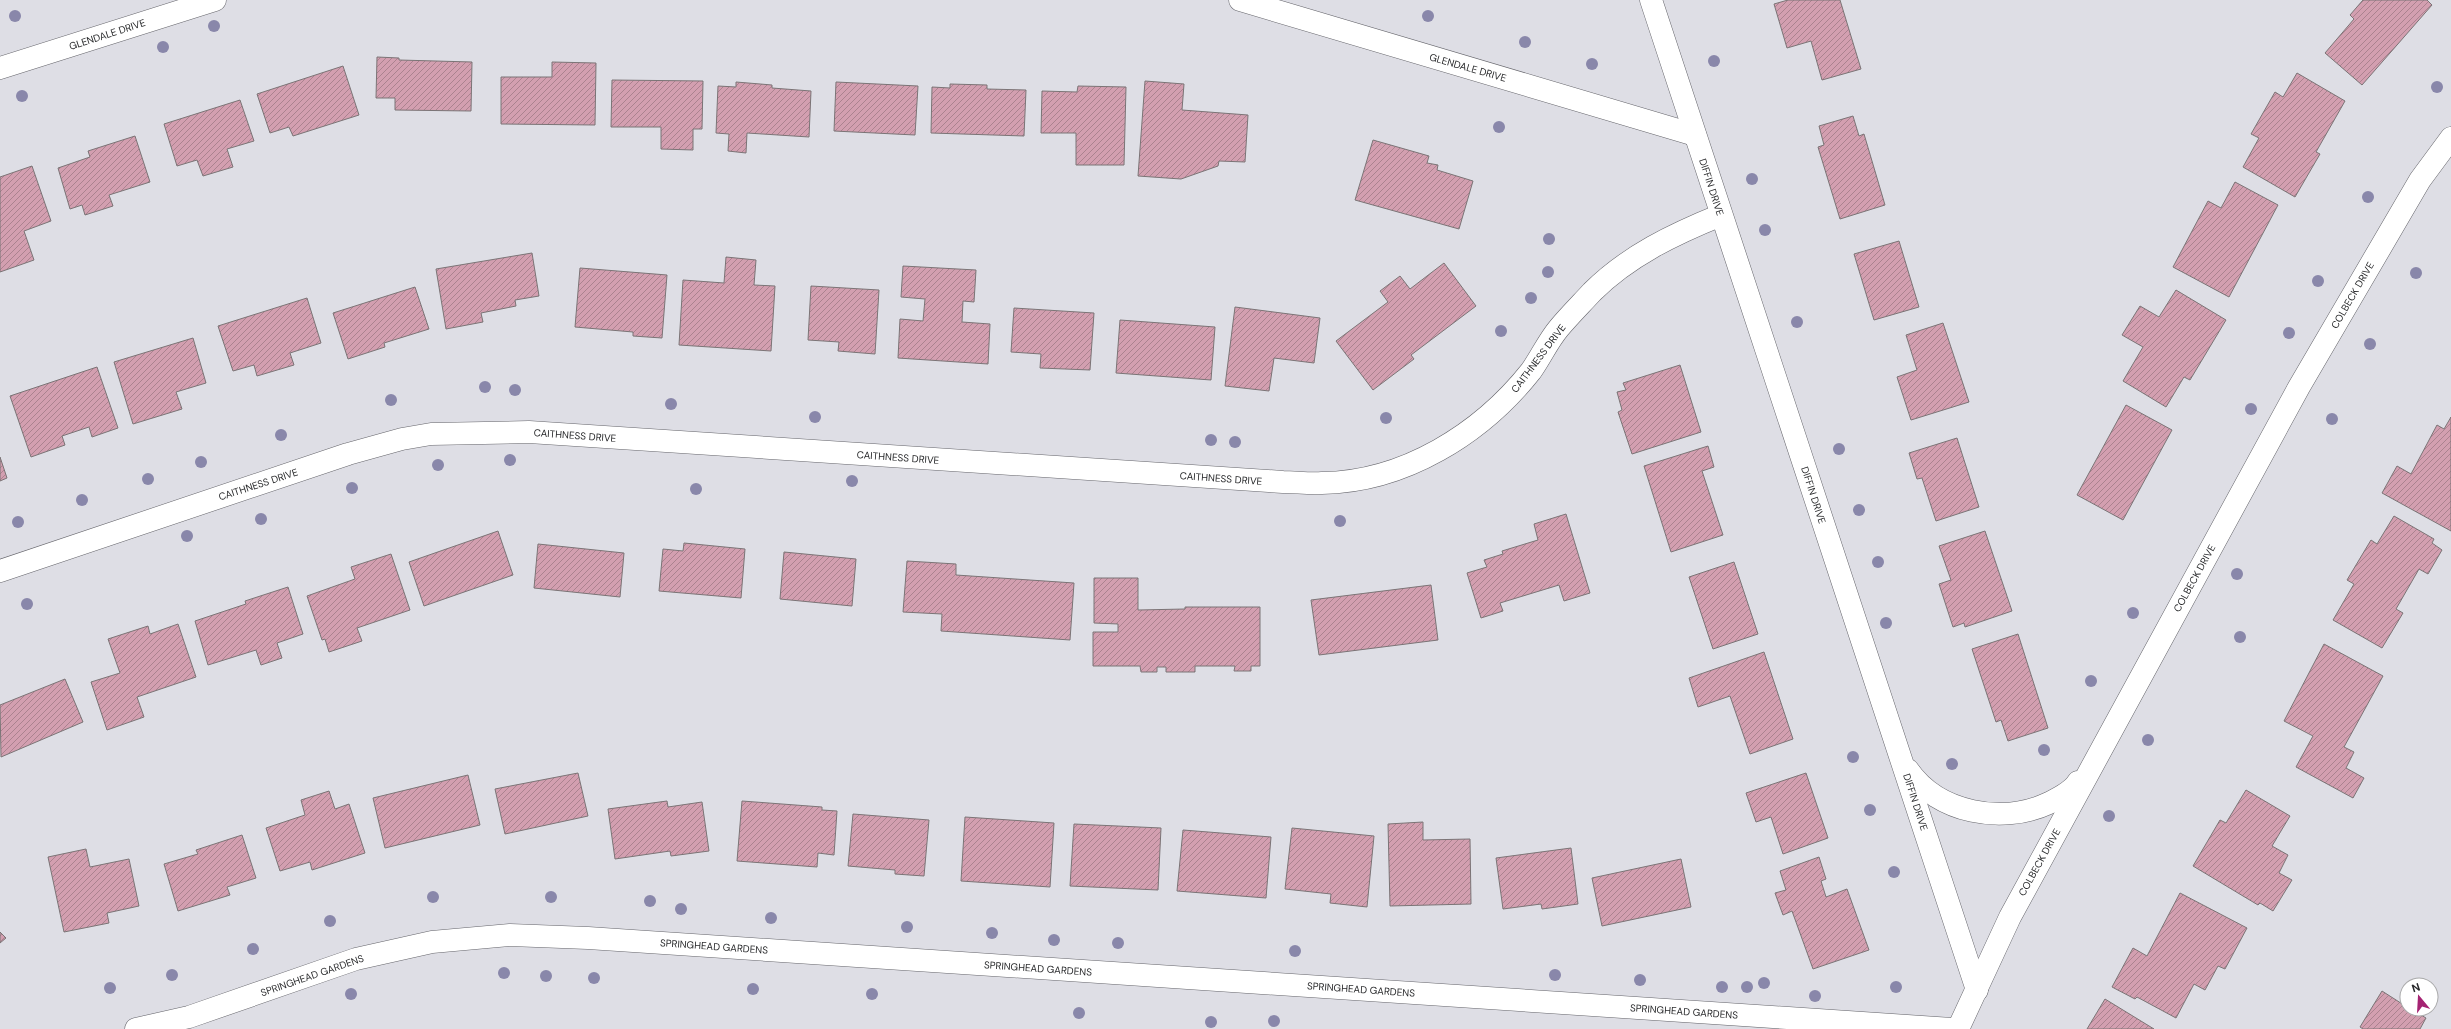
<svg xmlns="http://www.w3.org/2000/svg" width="2451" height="1029" viewBox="0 0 2451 1029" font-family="'DM Sans',sans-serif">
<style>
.building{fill:url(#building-hatch);stroke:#7b7476}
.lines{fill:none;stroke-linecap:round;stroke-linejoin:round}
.minor-casing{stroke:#65656b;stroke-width:23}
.minor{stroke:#fff;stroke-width:22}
.tree{fill:#8987aa}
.labels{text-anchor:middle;stroke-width:3;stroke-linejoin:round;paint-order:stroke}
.street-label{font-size:10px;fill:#28292b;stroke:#fff}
</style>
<defs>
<pattern id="building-hatch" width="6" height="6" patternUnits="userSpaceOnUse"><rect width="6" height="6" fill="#d39fb0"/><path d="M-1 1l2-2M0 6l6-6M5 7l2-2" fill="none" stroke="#ab828f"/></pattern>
</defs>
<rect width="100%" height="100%" fill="#dedee5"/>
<g class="building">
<path d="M1788 0H1840L1861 69 1822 80 1811 41 1787 48 1774 4Z"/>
<path d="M2363 0H2427L2432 5 2362 85 2325 53 2354 19 2350 15Z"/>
<path d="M377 57 399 58V60L472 62 471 111 395 110V98H376Z"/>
<path d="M552 62 596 63 595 125 501 124V77H552Z"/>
<path d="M343 66 359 115 293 136 289 127 270 133 257 94Z"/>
<path d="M2297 73 2345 101 2316 152 2320 154 2295 197 2243 167 2259 138 2251 134 2275 92 2283 97Z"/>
<path d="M612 80 703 81 702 129H693V150L661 149V127H611Z"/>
<path d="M1145 81 1184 84 1182 110 1248 115 1245 162 1219 161 1218 166 1181 179 1138 176Z"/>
<path d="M736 82 772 85V88L811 91 809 137 747 133 746 153 728 151 729 134 716 133 718 86 736 87Z"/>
<path d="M836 82 918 86 915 135 834 131Z"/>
<path d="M950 84 987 85V89L1026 90 1024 136 931 133 932 87 950 88Z"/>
<path d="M1078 86 1126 87 1124 165H1076V133H1041L1042 91 1077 92Z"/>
<path d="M240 100 254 141 227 149 233 167 203 176 197 160 177 166 164 124Z"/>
<path d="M1853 116 1859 136 1864 134 1885 205 1840 219 1818 147 1824 145 1819 126Z"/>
<path d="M135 136 150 182 109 195 113 206 85 215 82 205 70 209 58 168 90 157 88 151Z"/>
<path d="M1373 140 1429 156 1427 163 1438 165 1437 170 1473 181 1459 229 1355 200Z"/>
<path d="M32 166 51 221 24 231 34 260 0 272V177Z"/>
<path d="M2235 182 2278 205 2229 297 2173 267 2208 201 2221 208Z"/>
<path d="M1899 241 1919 307 1874 320 1854 254Z"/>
<path d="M532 253 539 296 515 300 516 306 481 313 483 322 446 329 436 269Z"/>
<path d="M726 257 756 260 754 285 775 286 771 351 679 345 683 280 724 283Z"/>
<path d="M1444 263 1476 306 1411 355 1414 359 1373 390 1336 341 1388 302 1380 291 1400 276 1410 289Z"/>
<path d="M903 266 976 270 974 302 963 301 962 322 990 324 988 364 898 358 900 319 923 321 925 299 901 297Z"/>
<path d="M580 268 667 275 662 338 633 336V332L575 327Z"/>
<path d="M811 286 879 290 875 354 838 351 839 342 808 340Z"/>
<path d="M415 287 429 329 384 343 385 347 348 359 333 313Z"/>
<path d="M2176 290 2226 320 2190 380 2184 377 2166 407 2123 381 2143 347 2122 335 2140 306 2159 317Z"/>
<path d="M307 298 321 343 290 353 294 365 257 376 254 365 233 371 218 326Z"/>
<path d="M1235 307 1320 318 1314 363 1274 358 1269 391 1225 386Z"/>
<path d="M1014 308 1094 313 1090 370 1040 368 1041 354 1011 352Z"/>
<path d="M1120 320 1215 327 1211 380 1116 373Z"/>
<path d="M1943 323 1969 402 1911 420 1897 377 1917 370 1906 335Z"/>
<path d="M193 338 206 383 176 392 182 409 133 424 114 362Z"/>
<path d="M1680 365 1701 432 1632 454 1618 412 1622 410 1617 392 1626 390 1623 383Z"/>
<path d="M97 367 118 428 92 437 89 427 62 436 65 445 31 457 10 396Z"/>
<path d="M2126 405 2172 430 2123 520 2077 495Z"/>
<path d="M2451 417V531L2382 493 2397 466 2411 474 2437 425 2444 429Z"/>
<path d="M1957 438 1979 507 1936 521 1922 478 1917 479 1909 453Z"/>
<path d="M1708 446 1714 467 1702 471 1723 535 1671 552 1644 466Z"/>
<path d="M0 457 7 478 0 481Z"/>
<path d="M1566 514 1590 593 1564 601 1559 585 1500 603 1503 611 1481 618 1467 573 1487 567 1484 560 1503 554 1502 551 1538 540 1534 524Z"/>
<path d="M2394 516 2434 539 2432 543 2442 550 2428 574 2419 569 2396 609 2403 613 2382 648 2333 620 2354 584 2347 580 2371 540 2377 544Z"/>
<path d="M498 531 513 575 424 606 409 562Z"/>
<path d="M1985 531 2012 611 1965 627 1964 623 1953 627 1939 584 1951 580 1939 546Z"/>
<path d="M684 543 745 549 741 598 659 591 663 549 683 551Z"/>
<path d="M538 544 624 553 620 597 534 588Z"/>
<path d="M784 552 856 559 852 606 780 599Z"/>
<path d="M391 554 410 610 357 628 362 641 329 652 325 639 322 640 307 596 355 579 351 567Z"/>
<path d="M907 561 956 564V575L1074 583 1070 640 941 631 942 614 903 612Z"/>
<path d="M1734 562 1758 634 1713 649 1689 577Z"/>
<path d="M1094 578H1138V610L1185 609V607H1260V666H1251V671H1234L1235 666H1195V672H1166V667H1157V672H1141L1140 666H1093V632H1118V624L1094 623Z"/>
<path d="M1431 585 1438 640 1319 655 1311 600Z"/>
<path d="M288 587 303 634 277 643 282 658 261 665 256 650 208 665 195 621 246 604 245 601Z"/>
<path d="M178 624 196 677 137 697 144 717 107 730 91 682 120 673 108 639 148 626 150 634Z"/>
<path d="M2018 634 2048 728 2008 741 2001 720 1996 722 1972 649Z"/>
<path d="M2324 644 2383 676 2344 747 2354 752 2346 768 2364 778 2353 798 2296 767 2313 736 2284 721Z"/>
<path d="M1764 652 1793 739 1750 754 1730 696 1698 707 1689 678Z"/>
<path d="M65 679 83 722 1 757 0 705Z"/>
<path d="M578 773 588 816 505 834 495 789Z"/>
<path d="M1806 773 1828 838 1783 854 1771 817 1756 822 1746 793Z"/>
<path d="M468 775 480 825 385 848 373 798Z"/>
<path d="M2246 790 2290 816 2272 846 2288 855 2279 873 2292 880 2273 911 2260 903 2258 905 2193 866 2220 820 2226 823Z"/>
<path d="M329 791 335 809 349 804 365 853 312 870 310 862 280 871 266 828 305 815 301 800Z"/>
<path d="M667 801 668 807 702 802 709 851 671 856 670 851 615 859 608 809Z"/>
<path d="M742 801 822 807V810L837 811 834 855 818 853 817 867 737 861Z"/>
<path d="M853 814 929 820 924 876 895 874V870L848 866Z"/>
<path d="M965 817 1054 823 1050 887 961 881Z"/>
<path d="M1423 822V840L1470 839 1471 904 1390 906 1388 824Z"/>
<path d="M1074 824 1161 828 1158 890 1070 886Z"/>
<path d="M1292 828 1374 836 1367 907 1330 903 1331 894 1285 889Z"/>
<path d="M1183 830 1271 837 1266 898 1177 891Z"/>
<path d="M242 835 256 878 227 887 230 895 178 911 164 864 198 854 196 850Z"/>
<path d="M1571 848 1578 904 1542 909 1541 904 1503 909 1496 858Z"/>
<path d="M86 849 90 867 129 859 139 906 107 913 109 923 64 932 48 857Z"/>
<path d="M1819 857 1826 879 1821 881 1826 897 1847 889 1869 950 1813 969 1792 911 1783 915 1775 893 1786 890 1780 871Z"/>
<path d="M1681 859 1691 907 1602 926 1592 878Z"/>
<path d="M2180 893 2247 928 2225 969 2218 966 2205 990 2194 984 2176 1018 2137 997 2135 999 2112 987 2133 948 2147 956Z"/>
<path d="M0 932 6 938 0 943Z"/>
<path d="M2382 991 2407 1007V1009H2411L2426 1018 2420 1029H2363L2360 1027Z"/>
<path d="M2105 999 2154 1029H2087Z"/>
</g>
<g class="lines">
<g class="minor-casing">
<g id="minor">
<path d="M1240 0 1695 135"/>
<path d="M1651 0 1977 990"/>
<path d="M0 68 215 0"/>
<path d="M0 571 348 454 402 439 431 434 529 432 1283 482C1296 482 1309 484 1322 483 1404 482 1481 434 1531 371 1541 357 1548 341 1559 328 1569 316 1581 304 1592 292 1628 256 1674 234 1721 215"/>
<path d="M1908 770C1938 813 2002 825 2049 803 2059 798 2072 792 2078 782"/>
<path d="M136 1029 189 1017 356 959 432 942 510 935 588 938 1952 1029"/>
<path d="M1958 1029 2010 917 2299 387 2420 180 2451 138"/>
</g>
</g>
<use href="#minor" class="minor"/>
</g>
<g class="tree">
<circle cx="15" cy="16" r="6"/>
<circle cx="1428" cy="16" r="6"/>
<circle cx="214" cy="26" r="6"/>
<circle cx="1525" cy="42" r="6"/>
<circle cx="163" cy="47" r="6"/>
<circle cx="1714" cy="61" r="6"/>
<circle cx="1592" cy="64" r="6"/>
<circle cx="2437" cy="87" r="6"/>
<circle cx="22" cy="96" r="6"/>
<circle cx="1499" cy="127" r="6"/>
<circle cx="1752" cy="179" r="6"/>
<circle cx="2368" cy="197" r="6"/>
<circle cx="1765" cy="230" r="6"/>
<circle cx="1549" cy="239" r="6"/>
<circle cx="1548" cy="272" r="6"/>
<circle cx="2416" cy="273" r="6"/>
<circle cx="2318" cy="281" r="6"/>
<circle cx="1531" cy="298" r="6"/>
<circle cx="1797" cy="322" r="6"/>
<circle cx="1501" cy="331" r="6"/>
<circle cx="2289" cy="333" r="6"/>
<circle cx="2370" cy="344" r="6"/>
<circle cx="485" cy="387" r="6"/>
<circle cx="515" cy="390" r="6"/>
<circle cx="391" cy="400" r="6"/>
<circle cx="671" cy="404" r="6"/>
<circle cx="2251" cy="409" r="6"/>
<circle cx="815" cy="417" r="6"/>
<circle cx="1386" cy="418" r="6"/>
<circle cx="2332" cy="419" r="6"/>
<circle cx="281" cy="435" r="6"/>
<circle cx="1211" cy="440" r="6"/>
<circle cx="1235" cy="442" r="6"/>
<circle cx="1839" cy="449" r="6"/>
<circle cx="510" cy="460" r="6"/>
<circle cx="201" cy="462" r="6"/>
<circle cx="438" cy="465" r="6"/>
<circle cx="148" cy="479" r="6"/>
<circle cx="852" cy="481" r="6"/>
<circle cx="352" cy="488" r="6"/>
<circle cx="696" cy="489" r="6"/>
<circle cx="82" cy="500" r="6"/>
<circle cx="1859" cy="510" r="6"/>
<circle cx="261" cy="519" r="6"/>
<circle cx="1340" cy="521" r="6"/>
<circle cx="18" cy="522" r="6"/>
<circle cx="187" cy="536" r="6"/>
<circle cx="1878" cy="562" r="6"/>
<circle cx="2237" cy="574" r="6"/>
<circle cx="27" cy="604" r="6"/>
<circle cx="2133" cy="613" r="6"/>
<circle cx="1886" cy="623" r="6"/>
<circle cx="2240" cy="637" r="6"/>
<circle cx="2091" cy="681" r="6"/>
<circle cx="2148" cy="740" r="6"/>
<circle cx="2044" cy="750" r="6"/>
<circle cx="1853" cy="757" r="6"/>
<circle cx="1952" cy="764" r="6"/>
<circle cx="1870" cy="810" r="6"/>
<circle cx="2109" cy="816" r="6"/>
<circle cx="1894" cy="872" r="6"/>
<circle cx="433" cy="897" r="6"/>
<circle cx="551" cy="897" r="6"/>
<circle cx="650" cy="901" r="6"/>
<circle cx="681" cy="909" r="6"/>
<circle cx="771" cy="918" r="6"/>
<circle cx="330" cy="921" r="6"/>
<circle cx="907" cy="927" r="6"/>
<circle cx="992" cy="933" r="6"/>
<circle cx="1054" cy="940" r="6"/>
<circle cx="1118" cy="943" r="6"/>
<circle cx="253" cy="949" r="6"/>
<circle cx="1295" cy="951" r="6"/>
<circle cx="504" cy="973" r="6"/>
<circle cx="172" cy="975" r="6"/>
<circle cx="1555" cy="975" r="6"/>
<circle cx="546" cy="976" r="6"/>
<circle cx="594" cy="978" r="6"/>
<circle cx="1640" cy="980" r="6"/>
<circle cx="1764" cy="983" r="6"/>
<circle cx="1722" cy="987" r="6"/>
<circle cx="1747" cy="987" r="6"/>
<circle cx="1896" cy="987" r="6"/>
<circle cx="110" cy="988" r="6"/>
<circle cx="753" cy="989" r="6"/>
<circle cx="351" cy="994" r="6"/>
<circle cx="872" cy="994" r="6"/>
<circle cx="1815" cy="996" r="6"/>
<circle cx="1079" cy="1013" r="6"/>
<circle cx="1274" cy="1021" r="6"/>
<circle cx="1211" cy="1022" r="6"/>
</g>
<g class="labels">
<g class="street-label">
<text transform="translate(107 34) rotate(-18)" y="4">GLENDALE DRIVE</text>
<text transform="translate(1468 67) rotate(16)" y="4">GLENDALE DRIVE</text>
<text transform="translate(1712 187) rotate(72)" y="4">DIFFIN DRIVE</text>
<text transform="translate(2352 295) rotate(-60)" y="4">COLBECK DRIVE</text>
<text transform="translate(1538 358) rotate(-53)" y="4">CAITHNESS DRIVE</text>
<text transform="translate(575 435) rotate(4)" y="4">CAITHNESS DRIVE</text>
<text transform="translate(898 457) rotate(4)" y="4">CAITHNESS DRIVE</text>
<text transform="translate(1221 478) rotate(4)" y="4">CAITHNESS DRIVE</text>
<text transform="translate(258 484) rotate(-18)" y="4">CAITHNESS DRIVE</text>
<text transform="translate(1814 495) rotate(72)" y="4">DIFFIN DRIVE</text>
<text transform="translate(2194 578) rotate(-61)" y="4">COLBECK DRIVE</text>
<text transform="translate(1916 802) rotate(72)" y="4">DIFFIN DRIVE</text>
<text transform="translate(2039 862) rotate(-61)" y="4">COLBECK DRIVE</text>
<text transform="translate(714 946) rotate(4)" y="4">SPRINGHEAD GARDENS</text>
<text transform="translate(1038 968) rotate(4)" y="4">SPRINGHEAD GARDENS</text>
<text transform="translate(312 975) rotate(-19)" y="4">SPRINGHEAD GARDENS</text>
<text transform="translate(1361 989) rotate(4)" y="4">SPRINGHEAD GARDENS</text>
<text transform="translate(1684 1011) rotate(4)" y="4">SPRINGHEAD GARDENS</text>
</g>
</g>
<g transform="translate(2419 997) rotate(342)"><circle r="19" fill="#ffffff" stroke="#a9a9aa"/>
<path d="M0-3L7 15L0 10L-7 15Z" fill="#a52372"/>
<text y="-6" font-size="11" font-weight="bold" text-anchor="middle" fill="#28292b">N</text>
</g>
</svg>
